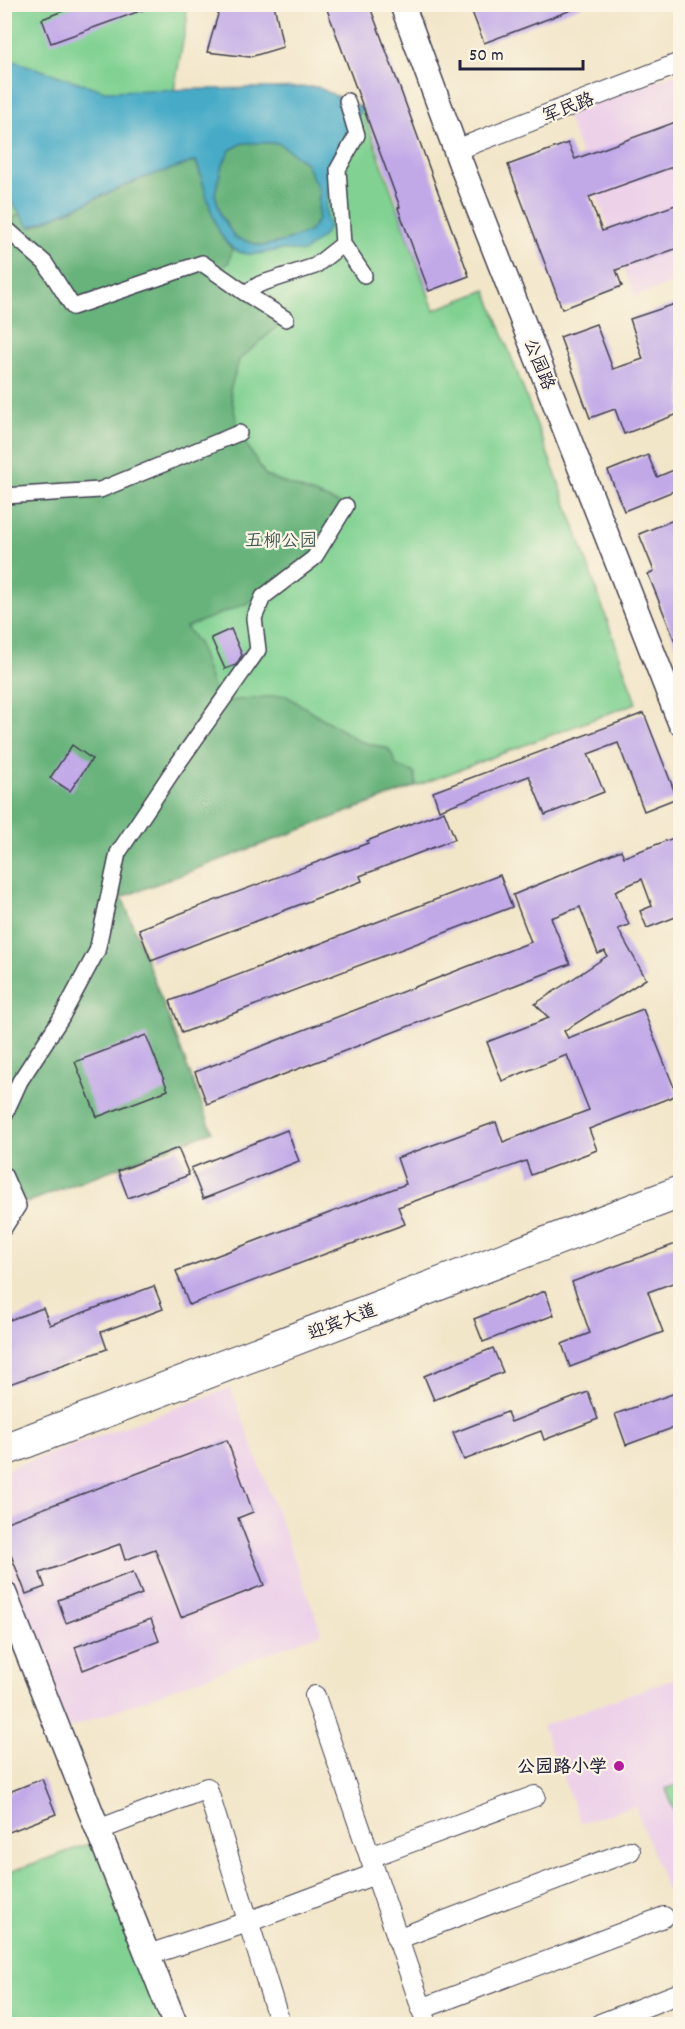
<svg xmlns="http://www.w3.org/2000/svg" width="685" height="2029" viewBox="0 0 685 2029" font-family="Dekko,'LXGW WenKai TC',sans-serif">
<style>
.built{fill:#edd1e9}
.green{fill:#80d192;stroke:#517a66;stroke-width:1.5}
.forest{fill:#68b37c;stroke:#456a5c;stroke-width:1.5}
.water{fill:#47abc7;stroke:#346681;stroke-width:1.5;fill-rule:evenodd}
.building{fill:#c1a9e8}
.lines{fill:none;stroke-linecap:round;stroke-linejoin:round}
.pedestrian-casing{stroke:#413f50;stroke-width:18}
.minor-casing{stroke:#413f50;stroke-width:22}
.tertiary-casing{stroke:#413f50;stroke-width:27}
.primary-casing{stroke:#413f50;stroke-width:34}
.pedestrian{stroke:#fff;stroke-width:15}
.minor{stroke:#fff;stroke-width:20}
.tertiary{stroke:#fff;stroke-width:24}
.primary{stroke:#fff;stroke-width:32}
.poi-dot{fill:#b5179e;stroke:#fcf5e5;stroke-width:2}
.labels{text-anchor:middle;stroke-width:4.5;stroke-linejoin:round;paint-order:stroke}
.street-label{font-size:18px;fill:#22223b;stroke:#fcf5e5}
.park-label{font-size:18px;fill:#3e5755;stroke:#fcf5e5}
.poi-label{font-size:18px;font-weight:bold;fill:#22223b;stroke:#fcf5e5;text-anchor:end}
</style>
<rect width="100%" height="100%" fill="#fcf5e5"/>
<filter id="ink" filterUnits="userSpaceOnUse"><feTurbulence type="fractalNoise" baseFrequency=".0167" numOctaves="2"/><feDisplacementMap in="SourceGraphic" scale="12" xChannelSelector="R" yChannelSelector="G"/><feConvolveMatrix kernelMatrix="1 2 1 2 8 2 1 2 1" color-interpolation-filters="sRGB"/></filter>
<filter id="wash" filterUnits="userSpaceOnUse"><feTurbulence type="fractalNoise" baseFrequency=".008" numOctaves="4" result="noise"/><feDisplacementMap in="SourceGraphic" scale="24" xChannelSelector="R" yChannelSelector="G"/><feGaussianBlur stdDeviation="1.35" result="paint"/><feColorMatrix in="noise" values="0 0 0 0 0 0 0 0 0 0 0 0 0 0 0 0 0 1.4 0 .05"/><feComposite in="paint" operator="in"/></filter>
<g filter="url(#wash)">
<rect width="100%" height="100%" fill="#f2e6c9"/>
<g class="built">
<path d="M680 72V280L635 297 566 114Z"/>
<path d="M231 1388 322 1633 67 1729 5 1573V1470Z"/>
<path d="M680 1676V1925L635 1806 581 1823 542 1726Z"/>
</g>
<g class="green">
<path d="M5 5H185L187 20 174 90 317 87 362 108 434 310 486 290 567 505 636 703 122 897 212 1131 18 1206 5 1228Z"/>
<path d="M680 1784V1826L666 1789Z"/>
<path d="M94 1842 167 2024H5L4 1874Z"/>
</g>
<g class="forest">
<path d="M243 142 279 143 306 163 319 191 318 220 309 232 286 241 262 246 235 238 221 216 215 194 221 168 230 150Z"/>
<path d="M196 161C206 189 211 226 232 249L229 262 221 269 286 319 239 360 230 390 239 433 266 476 346 506 314 558 263 597 186 627 198 643 218 702 285 695 359 741 389 749 397 766 415 773 416 786 122 897 212 1131 18 1206 4 1182V230H9L15 216 20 214 31 227 143 178Z"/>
</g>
<path class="water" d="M5 58 105 91 317 87 362 108 327 167C333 187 321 209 329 227L323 236 304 252C296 252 289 249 281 250 270 251 260 255 248 254 212 251 208 189 196 161L143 178 30 227 5 193ZM243 143H279L306 163 319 191 318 220 309 232 286 241 262 246 235 238 221 216 215 194 221 168 230 150Z"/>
<g id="blocks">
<g class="building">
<path d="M81 4H154V6L51 43 42 19Z"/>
<path d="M221 4H274L283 47 250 57 207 52Z"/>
<path d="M325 4H369L469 276 429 291 398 208 400 207Z"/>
<path d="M469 4H582V6L484 43Z"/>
<path d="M681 120V164L589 197 602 231 681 203V247L616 270 622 286 562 309 508 165 568 143 575 159Z"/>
<path d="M681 302V413L624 434 615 409 590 418 560 337 596 324 613 369 643 359 630 319Z"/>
<path d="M648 455 657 477 681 467V488L624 511 608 471Z"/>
<path d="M681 517V654H680L648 574 654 571 639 534Z"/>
<path d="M231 629 242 655 236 665 225 669 211 638Z"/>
<path d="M644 713 677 798 644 811 618 743 588 754 604 792 545 815 529 776 439 810 433 792Z"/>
<path d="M72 745 92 759 70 791 50 778Z"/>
<path d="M444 811 455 839 360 876 362 881 151 961 139 929 368 843 367 841Z"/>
<path d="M681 835V915L647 928 640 911 652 906 642 879 615 891 629 925 618 929 646 979 564 1031 568 1038 643 1009 677 1095 589 1129 597 1150 531 1175 526 1161 398 1207 405 1224 189 1305 176 1271 406 1184 397 1158 496 1122 503 1142 589 1110 567 1055 502 1081 487 1042 549 1018 535 1004 607 956 605 951 598 954 580 907 551 918 570 964 207 1104 195 1072 531 942 513 895 621 850 624 857Z"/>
<path d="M500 875 512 907 182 1033 170 1001Z"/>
<path d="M146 1035 168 1090 97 1117 75 1062Z"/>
<path d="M287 1130 299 1161 203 1199 191 1168Z"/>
<path d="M178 1148 189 1175 128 1198 118 1171Z"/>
<path d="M681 1242V1280L648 1292 663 1332 570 1367 562 1344 590 1333 572 1282Z"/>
<path d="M154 1286 163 1309 101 1332 107 1349 4 1386V1322L43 1308 50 1325Z"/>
<path d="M545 1291 554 1315 483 1342 474 1319Z"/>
<path d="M493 1348 503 1372 434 1400 424 1376Z"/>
<path d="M681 1391V1425L626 1445 615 1414Z"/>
<path d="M588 1392 598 1419 544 1440 541 1431 464 1460 453 1433 507 1412 511 1422Z"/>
<path d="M227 1440 253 1512 238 1518 264 1585 181 1617 155 1549 125 1560 120 1544 40 1573 45 1587 26 1594 4 1537V1523Z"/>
<path d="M133 1572 142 1594 66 1623 58 1600Z"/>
<path d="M151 1619 159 1641 83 1670 75 1647Z"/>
<path d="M42 1779 56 1814 4 1834V1794Z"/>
</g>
</g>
</g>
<g filter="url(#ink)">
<use href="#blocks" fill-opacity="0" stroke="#413f50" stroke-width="1.5"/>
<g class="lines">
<g class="pedestrian-casing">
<g id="pedestrian">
<path d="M4 230 9 231 45 263 73 307 202 263 245 293"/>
<path d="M343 244 338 169 357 135 347 101"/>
<path d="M286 319 245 293 260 284 315 266 343 244 364 275"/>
<path d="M4 496 100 490 239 433"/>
<path d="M4 1116 20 1081 61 1018 97 951 118 853 172 772 258 650 254 618 263 597 314 558 346 506"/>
<path d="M4 1175 18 1206 4 1228"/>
</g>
</g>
<g class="minor-casing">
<g id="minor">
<path d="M456 150 680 63"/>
<path d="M315 1696 427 2024"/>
<path d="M98 1830 207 1788 280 2024"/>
<path d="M370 1857 535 1796"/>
<path d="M397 1939 630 1851"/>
<path d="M148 1955 248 1922 375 1874"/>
<path d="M421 2009 664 1917"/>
<path d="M600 2024 680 1993"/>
</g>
</g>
<g class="tertiary-casing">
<g id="tertiary">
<path d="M402 4 461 164 680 722"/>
<path d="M4 1593 175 2024"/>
</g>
</g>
<g class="primary-casing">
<path id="primary" d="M4 1450 680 1192"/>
</g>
<use href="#pedestrian" class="pedestrian"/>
<use href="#minor" class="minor"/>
<use href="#tertiary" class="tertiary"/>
<use href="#primary" class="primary"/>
</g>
</g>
<circle class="poi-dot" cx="619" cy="1766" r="6"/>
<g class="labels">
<g class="street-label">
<text transform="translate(568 107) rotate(-21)" y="6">军民路</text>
<text transform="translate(540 364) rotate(68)" y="6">公园路</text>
<text transform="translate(342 1321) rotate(-21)" y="6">迎宾大道</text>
</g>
<g class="park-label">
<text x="281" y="546">五柳公园</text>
</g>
<g class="poi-label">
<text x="607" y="1772">公园路小学</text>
</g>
</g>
<rect width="685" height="2029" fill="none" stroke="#fcf5e5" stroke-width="24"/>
<path d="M460 60v9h123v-9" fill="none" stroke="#22223b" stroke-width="3"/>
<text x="469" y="60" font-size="18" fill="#22223b" stroke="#fcf5e5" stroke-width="4.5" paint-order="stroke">50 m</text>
</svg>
